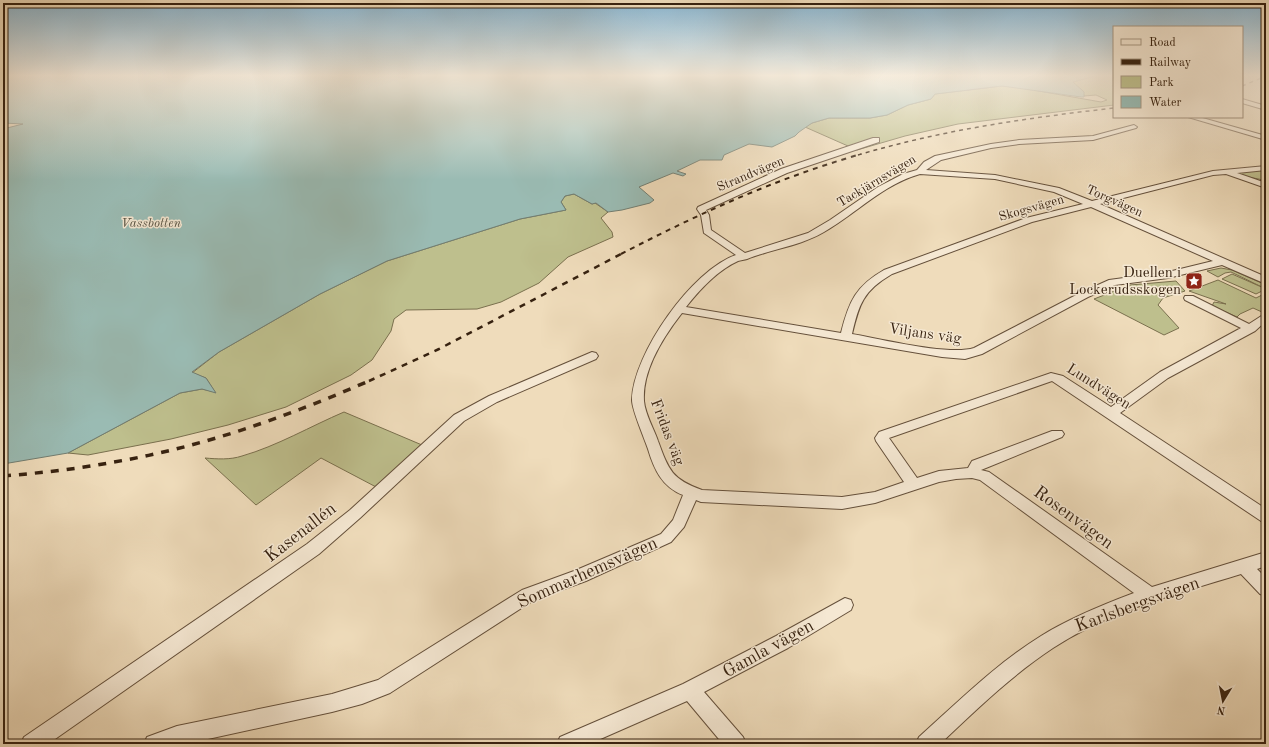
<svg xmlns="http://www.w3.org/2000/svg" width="1269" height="747" viewBox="0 0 1269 747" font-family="'Old Standard TT',serif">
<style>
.green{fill:#bebf8d;stroke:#7a704e}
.water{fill:#9abbb3;stroke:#727e72}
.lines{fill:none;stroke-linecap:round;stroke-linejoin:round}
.minor-casing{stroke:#65503b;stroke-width:2}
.minor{fill:#f5e8d3;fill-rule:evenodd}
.rail-far3{stroke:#372210;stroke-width:1.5;stroke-dasharray:4 4;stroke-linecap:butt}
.rail-far2{stroke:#372210;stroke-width:2;stroke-dasharray:5 5;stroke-linecap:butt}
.rail-far1{stroke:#372210;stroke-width:2.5;stroke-dasharray:6 6;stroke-linecap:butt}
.rail{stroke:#372210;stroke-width:3.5;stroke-dasharray:8 8;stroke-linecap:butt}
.labels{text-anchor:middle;stroke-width:3;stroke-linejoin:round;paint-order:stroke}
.far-street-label{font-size:13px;fill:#372210;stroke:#f5e8d3}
.far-water-label{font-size:13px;font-style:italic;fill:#555041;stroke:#f5e8d3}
.poi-label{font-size:15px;fill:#372210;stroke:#f5e8d3;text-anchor:end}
.street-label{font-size:15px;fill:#372210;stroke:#f5e8d3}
.near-street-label{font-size:18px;fill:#372210;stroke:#f5e8d3}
</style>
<rect width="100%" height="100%" fill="#efdcbb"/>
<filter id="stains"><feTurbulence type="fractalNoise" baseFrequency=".005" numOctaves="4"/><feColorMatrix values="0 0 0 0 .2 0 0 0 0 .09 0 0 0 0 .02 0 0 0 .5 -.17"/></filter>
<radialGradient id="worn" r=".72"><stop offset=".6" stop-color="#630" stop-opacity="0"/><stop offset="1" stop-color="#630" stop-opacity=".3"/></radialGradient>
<g class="green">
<path d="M1098 75H1114V105L958 124 905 136 857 150 805 127 812 123 829 118H870L887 115 908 105 931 99 935 94 1002 86 1022 88 1101 102 1107 100 1096 95 1084 96 1083 91 1072 82Z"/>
<path d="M1266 170V181C1257 178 1250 178 1241 175L1239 172Z"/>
<path d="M574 194 592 204 595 203 608 212 601 218 612 232 613 237 568 257 539 283 501 302 477 309 406 310 394 319 391 331 372 360 351 375 286 407 228 425 171 439 88 455 68 453 180 393 202 389 215 392 206 378 192 373 219 352 320 294 387 261 520 219 566 210 561 202 565 196Z"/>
<path d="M1221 268 1232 270 1266 285V289L1231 272 1225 273 1218 277 1207 271Z"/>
<path d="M1232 274 1266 289 1256 294 1222 279Z"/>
<path d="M1218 280 1256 298 1266 293V309L1262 312 1253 308 1240 314 1237 317 1212 306 1214 302 1226 304 1189 291Z"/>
<path d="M1176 281 1185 291 1163 298 1158 305 1179 328 1164 335 1094 299 1130 285Z"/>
<path d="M344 412 422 445 378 488 321 458 256 505 205 458C217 459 230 460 242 456 277 446 311 426 344 412Z"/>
</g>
<path class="water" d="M5 75H1098L1073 82 1084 92V97H1081L1002 86 935 94 931 99 908 105 887 115 870 118H829L812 123 799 132 795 136 772 147 749 144 724 155 722 160H700L677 171 686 174 683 176 673 173 639 187 654 200 650 203 622 210 608 212 596 203 592 204 574 194 565 196 561 202 566 210 520 219 387 261 320 294 219 352 192 372 206 378 216 393 202 389 180 393 68 453 3 464V129L23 124 3 123V76Z"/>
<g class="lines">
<g class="minor-casing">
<g id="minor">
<path d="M1242 99 1266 106V110L1242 103Z"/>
<path d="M1188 117H1199L1266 136V140Z"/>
<path d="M1134 125 1137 127 1136 128 1093 140 1019 144 991 148 941 160 926 170 995 175 1059 188 1092 201 1213 171 1266 166V170L1237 173 1266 183V188L1226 174 1213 175 1100 204 1266 277V284L1222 265 1168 278 1115 285 1088 297 982 354 965 359 942 357 682 313C664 336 642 370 644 401 645 414 654 429 658 441 669 471 672 479 702 490L842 497 875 492 904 482 876 441 875 438 879 432 1051 373 1063 376 1111 407 1160 372 1241 328 1185 300 1184 298 1185 296H1193L1249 324 1266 313V321L1255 331 1168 378 1120 413 1266 509V523L1261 521 1052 381 889 438 917 478 939 471 968 468 972 461 1052 431H1062L1064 434 1062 437 981 470 989 472 1152 587 1266 552V566L1257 569 1266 578V596L1260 594 1241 574C1177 594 1111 610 1053 648 1012 675 976 710 940 744H916L919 737C958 702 996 664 1041 636 1070 618 1102 605 1134 593L980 480 972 478 956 479 939 482 875 503 842 509 701 502 696 500 684 527 671 542 586 581 534 600 390 693 362 704 332 712 185 744H144L147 737 177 726 332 694 378 680 522 590 574 571 661 534 673 520 683 495C662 487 654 469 648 449 644 437 632 410 632 400 633 354 692 270 736 255L704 233 701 215 697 209 698 207 781 169 873 138H879V142L787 173 706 210 709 215 711 230 745 253 808 233 830 220 878 187 903 174 917 170 924 162 935 156 991 144 1019 140 1093 136ZM920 174 995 179 1054 192 1083 204 1026 218 884 270C856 286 849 301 841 333L686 307C700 289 718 270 738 261 741 260 744 260 747 259 772 249 800 246 824 232 857 213 882 185 920 174ZM1091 207 1213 261 1168 272 1109 280 1080 293 974 348C949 356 881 339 852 334 859 304 863 291 892 274L1032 222Z"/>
<path d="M592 352 596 353 598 356 596 359 497 402 464 421 360 518 319 554 48 744H21L24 737 307 544 350 510 454 415 489 396Z"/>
<path d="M845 598 851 600 853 605 851 610 788 648 704 692 743 737 746 744H723L687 701 589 744H557L560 737 683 684 776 636Z"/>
</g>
</g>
<use href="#minor" class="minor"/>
<g class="rail-far3">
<path d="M1242 86 1266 76"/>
<path d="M858 155C942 130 1027 118 1114 108"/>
</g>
<path class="rail-far2" d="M621 254C700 213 775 179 861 154"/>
<path class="rail-far1" d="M369 381 439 349 623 253"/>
<path class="rail" d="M3 476C40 473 77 469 114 462 203 447 289 416 371 380"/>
</g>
<linearGradient id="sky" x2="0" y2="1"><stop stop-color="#89b7d3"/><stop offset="0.42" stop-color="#f8efe0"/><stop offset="1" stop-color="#f8efe0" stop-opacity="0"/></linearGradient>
<rect width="1269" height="180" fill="url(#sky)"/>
<defs>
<g id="sight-square" transform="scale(0.9)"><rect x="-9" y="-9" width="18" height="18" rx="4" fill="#8f2418" stroke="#f5e8d3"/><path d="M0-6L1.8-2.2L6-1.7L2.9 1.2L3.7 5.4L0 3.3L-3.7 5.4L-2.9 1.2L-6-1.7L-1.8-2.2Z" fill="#fff"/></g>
</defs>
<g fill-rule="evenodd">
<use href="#sight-square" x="1194" y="281"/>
</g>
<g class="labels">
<g class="far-street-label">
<text transform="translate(750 173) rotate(-23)" y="5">Strandvägen</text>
<text transform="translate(876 180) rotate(-31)" y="5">Tackjärnsvägen</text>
<text transform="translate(1115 200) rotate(24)" y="5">Torgvägen</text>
<text transform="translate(1031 207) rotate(-16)" y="5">Skogsvägen</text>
</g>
<g class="far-water-label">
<text x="151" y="227">Vassbotten</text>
</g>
<g class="poi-label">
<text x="1181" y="277">Duellen i<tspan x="1181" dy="17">Lockerudsskogen</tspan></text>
</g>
<g class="street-label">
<text transform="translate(925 333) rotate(8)" y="5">Viljans väg</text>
<text transform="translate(1099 386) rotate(32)" y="5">Lundvägen</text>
<text transform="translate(668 432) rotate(69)" y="5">Fridas väg</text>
</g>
<g class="near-street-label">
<text transform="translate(1074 517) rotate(36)" y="6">Rosenvägen</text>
<text transform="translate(300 532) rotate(-38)" y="6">Kasenallén</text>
<text transform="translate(587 572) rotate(-24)" y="6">Sommarhemsvägen</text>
<text transform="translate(1137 604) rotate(-20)" y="6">Karlsbergsvägen</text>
<text transform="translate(768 648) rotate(-29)" y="6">Gamla vägen</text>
</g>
</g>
<rect width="1269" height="747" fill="none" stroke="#efdcbb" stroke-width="16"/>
<rect x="4" y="4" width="1261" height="739" fill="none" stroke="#372210" stroke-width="2"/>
<rect x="8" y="8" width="1253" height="731" fill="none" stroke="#372210"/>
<rect x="1113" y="26" width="130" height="92" fill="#f5e8d3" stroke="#a99985"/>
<rect x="1121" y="39" width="20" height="6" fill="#f5e8d3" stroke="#a99985"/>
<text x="1149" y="46" font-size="12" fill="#372210">Road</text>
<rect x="1121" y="59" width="20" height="6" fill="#372210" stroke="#a99985"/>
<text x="1149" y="66" font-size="12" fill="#372210">Railway</text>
<rect x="1121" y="76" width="20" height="12" fill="#bebf8d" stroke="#a99985"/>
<text x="1149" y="86" font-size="12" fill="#372210">Park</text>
<rect x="1121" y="96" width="20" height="12" fill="#9abbb3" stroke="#a99985"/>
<text x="1149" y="106" font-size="12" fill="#372210">Water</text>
<g transform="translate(1223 701) rotate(190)" stroke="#f5e8d3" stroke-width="3" paint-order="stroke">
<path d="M0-3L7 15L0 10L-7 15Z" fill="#372210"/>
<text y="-6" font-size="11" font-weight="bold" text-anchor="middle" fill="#372210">N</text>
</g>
<rect width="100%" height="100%" filter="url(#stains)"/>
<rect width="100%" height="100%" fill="url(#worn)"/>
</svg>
